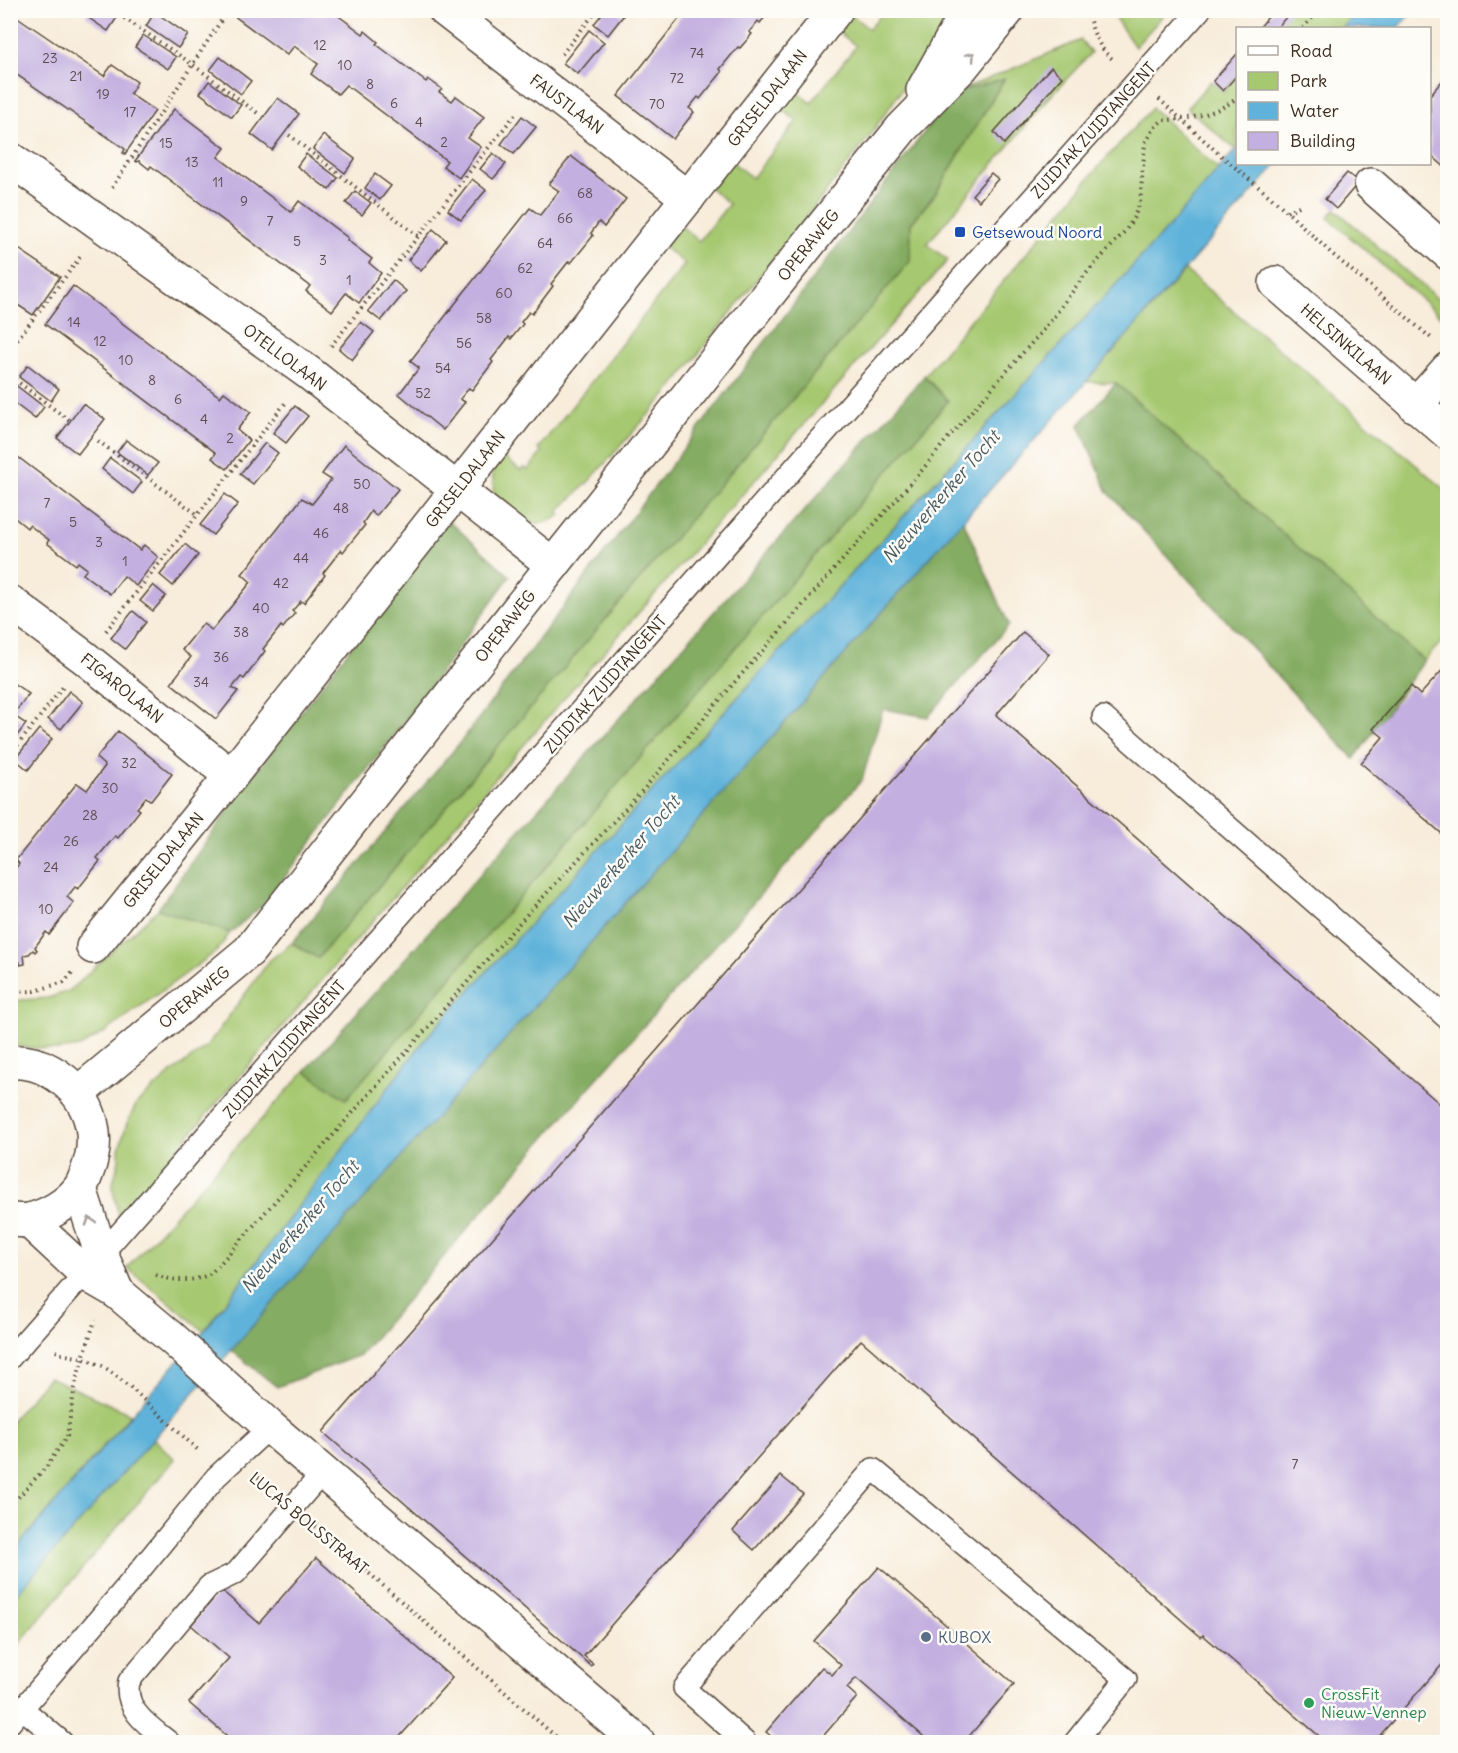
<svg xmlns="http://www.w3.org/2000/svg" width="1458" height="1753" viewBox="0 0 1458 1753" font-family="Delius,sans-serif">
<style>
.green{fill:#a6c870;stroke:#707947;stroke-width:1.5}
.forest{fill:#84ac62;stroke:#606b40;stroke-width:1.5}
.water{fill:#5fb2da;stroke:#4d6e7c;stroke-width:1.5}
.building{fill:#c4b0e0}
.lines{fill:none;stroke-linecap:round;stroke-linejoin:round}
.lane-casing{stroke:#57473a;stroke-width:24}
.street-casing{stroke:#57473a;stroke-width:36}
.secondary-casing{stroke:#57473a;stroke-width:36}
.path{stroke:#57473a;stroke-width:4;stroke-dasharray:1.5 4.5;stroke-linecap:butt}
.lane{stroke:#fff;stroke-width:21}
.street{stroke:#fff;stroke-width:33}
.secondary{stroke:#fff;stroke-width:33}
.oneway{stroke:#a79f9a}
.transit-dot{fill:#1a4fb4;stroke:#fdfcf7;stroke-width:2}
.service-dot{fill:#5c6f8a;stroke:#fdfcf7;stroke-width:2}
.leisure-dot{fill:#2e9e5b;stroke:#fdfcf7;stroke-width:2}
.labels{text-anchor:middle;stroke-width:5;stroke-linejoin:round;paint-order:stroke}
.number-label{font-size:14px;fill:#5d4c4e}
.street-label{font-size:16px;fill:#3b2a1e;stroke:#fdfcf7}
.transit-label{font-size:16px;fill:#164399;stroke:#fdfcf7;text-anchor:start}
.service-label{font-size:16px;fill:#4e5e75;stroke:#fdfcf7;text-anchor:start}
.leisure-label{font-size:16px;fill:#27864d;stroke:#fdfcf7;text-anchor:start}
.water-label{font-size:18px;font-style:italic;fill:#485a60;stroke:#fdfcf7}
</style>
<rect width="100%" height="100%" fill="#fdfcf7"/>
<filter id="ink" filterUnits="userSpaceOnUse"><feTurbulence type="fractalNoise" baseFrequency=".0167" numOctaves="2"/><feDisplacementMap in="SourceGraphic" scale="12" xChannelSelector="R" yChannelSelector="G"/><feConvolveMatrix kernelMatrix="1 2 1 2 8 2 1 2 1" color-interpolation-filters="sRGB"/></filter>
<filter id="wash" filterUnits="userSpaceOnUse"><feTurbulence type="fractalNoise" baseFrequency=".008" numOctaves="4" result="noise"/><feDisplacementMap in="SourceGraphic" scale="24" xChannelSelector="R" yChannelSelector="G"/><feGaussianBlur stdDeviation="1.35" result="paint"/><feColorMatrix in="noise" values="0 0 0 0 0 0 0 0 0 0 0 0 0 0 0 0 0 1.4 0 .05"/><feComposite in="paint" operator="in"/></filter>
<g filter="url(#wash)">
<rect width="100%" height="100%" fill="#f8ecda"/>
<g class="green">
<path d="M884 11H954L953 16 866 141 667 394 591 479 558 512 561 515C533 534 517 517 494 501L492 465 501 455 521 471 524 467 528 470 542 452 538 449 685 264 664 247 681 226 699 241 729 204 710 188 732 162 752 178 797 121 776 105 791 86 811 103 856 46 836 30 849 13 869 29Z"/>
<path d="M1113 11V10L1167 11 1135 47 1117 21Z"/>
<path d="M1290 11H1359L1343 28H1275Z"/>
<path d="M1081 40 1091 53 1048 99 927 244 948 260 584 675 119 1217 112 1187 119 1160V1149L127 1123 137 1103 169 1075 207 1046 270 960 292 943 318 958 910 261 911 224 936 193 1004 80 954 93Z"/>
<path d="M1237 75V148L1236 150 1187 108 1211 81 1224 92Z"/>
<path d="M1152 108 1219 170 1174 221 426 1038 204 1331 127 1268 305 1071 346 1099 948 401 924 376 1101 164Z"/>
<path d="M1335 209 1447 307V313L1443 318 1328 218Z"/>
<path d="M1185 270 1447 491V636L1424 661 1116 383 1086 382Z"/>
<path d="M158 909 230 933 217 951 105 1032 80 1047 58 1050 11 1046V1001L48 998 69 991Z"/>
<path d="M49 1377 131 1414 11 1554V1421Z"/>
<path d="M153 1438 175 1459 11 1653V1600Z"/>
</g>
<g class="forest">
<path d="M1004 79 936 193 911 223 910 261 318 958 292 943 463 739 954 93Z"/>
<path d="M924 376 948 401 346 1099 305 1071Z"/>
<path d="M1116 383 1424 661 1354 759 1108 492 1079 425Z"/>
<path d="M448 520 510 576 418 704 264 904 230 933 158 909 257 770Z"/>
<path d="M963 520 1009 625 928 717 883 709 862 780 555 1126 360 1355 277 1387 231 1350Z"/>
</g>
<g class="water">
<path d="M1358 11V10L1414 11 1398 28H1342Z"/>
<path d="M1237 148 1238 164H1277L1086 382 963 520 11 1600V1554L204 1331 426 1038 1174 221Z"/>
</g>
<g id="blocks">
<g class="building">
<path d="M90 10H122L108 31 86 16Z"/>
<path d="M237 10H337L336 14 363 34 365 31 378 42 376 44 426 82 428 79 442 89 439 92 452 101 456 96 484 117 468 138 481 147 459 178 443 166 447 161 346 85 338 94 311 74 318 64 294 46 287 55 233 15Z"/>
<path d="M605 10H616L623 16 608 35 594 24Z"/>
<path d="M686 10H771L760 23 758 21 749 32 752 34 740 48 738 47 720 69 722 72 700 99 698 97 689 108 694 112 673 139 618 96Z"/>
<path d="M1274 10H1292L1277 28H1259Z"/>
<path d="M10 12 104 76 112 65 137 82 130 94 155 111 125 154 123 153 125 149 10 70Z"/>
<path d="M155 12 188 35 178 48 146 26Z"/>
<path d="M589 30 604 42 578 74 563 63Z"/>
<path d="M143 35 176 57 168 69 135 47Z"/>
<path d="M1238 53V74L1223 91 1213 81Z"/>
<path d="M220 57 251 81 241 94 210 70Z"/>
<path d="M1051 67 1062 77 1004 144 994 132Z"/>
<path d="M1448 74V170L1430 154V95Z"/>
<path d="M209 81 241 105 232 117 200 93Z"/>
<path d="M278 98 299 114 272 150 251 134Z"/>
<path d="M174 109 225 148 218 157 291 212 299 201 348 238 347 240 372 259 369 263 381 273 359 303 346 293 332 311 306 291 310 286 151 166 149 169 139 161 137 162 135 161Z"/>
<path d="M522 116 536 127 514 154 501 144Z"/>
<path d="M323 135 355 159 345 173 313 149Z"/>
<path d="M493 153 506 164 493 179 480 169Z"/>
<path d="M306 154 338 178 329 190 297 166Z"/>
<path d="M571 156 626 199 604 227 599 222 591 233 593 236 571 263 569 261 551 284 553 286 532 314 529 312 521 322 523 324 511 339 509 337 491 360 493 362 472 390 469 388 460 399 465 402 443 430 399 394 419 368 410 361 411 360 530 208 540 215 559 191 549 184Z"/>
<path d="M991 173 998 179 979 201 972 195Z"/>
<path d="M1347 173 1359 182 1336 209 1325 199Z"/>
<path d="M375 174 391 186 380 200 365 188Z"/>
<path d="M472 179 486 190 461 220 448 210Z"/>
<path d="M355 191 371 203 362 215 346 203Z"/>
<path d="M433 229 446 240 421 271 408 260Z"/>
<path d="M10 243 60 277 33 315 10 300Z"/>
<path d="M393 280 406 291 381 321 368 311Z"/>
<path d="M73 286 220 397 224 392 251 412 237 430 249 440 227 469 212 458 216 453 45 324Z"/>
<path d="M361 322 374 332 352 360 339 349Z"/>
<path d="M28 365 59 389 51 401 19 377Z"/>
<path d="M13 383 44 407 35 419 10 400V386Z"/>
<path d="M83 404 105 419 78 454 57 438Z"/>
<path d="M295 406 308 416 286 443 273 433Z"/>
<path d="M126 440 158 463 148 475 117 452Z"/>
<path d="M265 443 278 453 253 484 240 474Z"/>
<path d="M344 445 398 489 376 516 371 511 363 523 365 525 343 552 341 550 323 573 325 575 304 603 301 601 292 611 295 613 283 628 281 626 263 649 265 651 244 679 241 677 232 688 238 691 216 719 171 683 191 657 182 650 203 624 212 630 251 582 242 574 243 573 302 498 312 504 331 480 322 474Z"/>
<path d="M10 451 140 550 144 545 158 557 136 586 124 576 110 594 83 574 87 569 78 562 76 565 47 543 49 540 29 525 27 528 10 514Z"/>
<path d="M110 458 142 482 133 494 102 469Z"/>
<path d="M225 494 238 504 213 535 200 525Z"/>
<path d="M185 544 198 555 173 586 160 575Z"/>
<path d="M153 585 166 596 153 611 140 601Z"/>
<path d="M133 611 146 622 125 649 111 638Z"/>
<path d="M1023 632 1049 654 996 715 1448 1111V1658L1374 1742H1326L1203 1635 1201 1637 861 1340 584 1656 593 1664 591 1666 323 1432Z"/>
<path d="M1448 664V839L1361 763 1383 737 1373 729 1411 686 1420 695Z"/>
<path d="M10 681 29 694 13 715 26 724 10 745Z"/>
<path d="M69 691 83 702 61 729 48 719Z"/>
<path d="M39 729 52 739 28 770 15 759Z"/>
<path d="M118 731 172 774 151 801 146 797 137 808 140 810 118 838 115 836 97 858 100 861 78 889 75 887 67 897 74 903 73 904 49 935 46 932 35 947 37 950 35 952 33 950 29 954 24 955 25 964 20 965V962L10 963V886L13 883 10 881V875L19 864 16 860 77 783 87 790 105 766 96 758Z"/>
<path d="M781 1476 803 1494 754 1550 733 1531Z"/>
<path d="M316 1558 452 1678 395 1742H234L189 1703 229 1658 191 1625 221 1590 259 1623Z"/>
<path d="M879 1567 1014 1684 964 1742H917L923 1736 856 1678 847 1688 857 1697 818 1742H778L766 1732 822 1667 832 1675 841 1665 814 1641Z"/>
</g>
</g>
</g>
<g filter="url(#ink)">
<use href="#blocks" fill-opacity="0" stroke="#57473a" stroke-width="1.5"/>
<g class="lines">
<g class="lane-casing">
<g id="lane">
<path d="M1103 717 1448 1019"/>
<path d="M10 1358 980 257 1200 10"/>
<path d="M23 1709 62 1742"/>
<path d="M10 1723 127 1586 216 1477 270 1427"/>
<path d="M169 1742C149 1726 123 1710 129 1681L209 1586 236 1573 323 1472"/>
<path d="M745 1742 684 1688 873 1469 1126 1679 1075 1742"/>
</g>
</g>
<g class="street-casing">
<g id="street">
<path d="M445 10 688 198"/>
<path d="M10 159 309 373 553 565"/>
<path d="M1371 185 1448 253"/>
<path d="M1276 283 1448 433"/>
<path d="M1415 406 1448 369"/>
<path d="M10 602 85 658 231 776"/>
<path d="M93 947 231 776 836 10"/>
<path d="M80 1189 102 1256 117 1292"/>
<path d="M28 1220 86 1274 117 1292 173 1339 270 1427 638 1742"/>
</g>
</g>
<g class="secondary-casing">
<g id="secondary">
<path d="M923 90 958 28 971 10"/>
<path d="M10 1062C24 1061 38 1064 50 1071 88 1092 103 1132 87 1172 85 1178 83 1184 79 1189 68 1204 47 1216 29 1220 23 1221 16 1220 10 1220"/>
<path d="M78 1093 249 951 553 565 786 272 902 128 962 67 1008 10"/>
</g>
</g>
<g class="path">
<path d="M1087 10C1092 30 1098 49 1115 61"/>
<path d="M124 18 192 64 260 115"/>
<path d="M1303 28 1319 10"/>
<path d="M562 54 597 10"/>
<path d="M1159 99 1218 153 1280 205 1331 253 1431 338"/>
<path d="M289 135 418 236"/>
<path d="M112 188 228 10"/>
<path d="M1287 212 1303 204"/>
<path d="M331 346 517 112"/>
<path d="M10 349 82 255"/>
<path d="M10 376 70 421"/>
<path d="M98 441 198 515"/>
<path d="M106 631 287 401"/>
<path d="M10 755 63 687"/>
<path d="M10 992 35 991 64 982 72 973"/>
<path d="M156 1275C172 1281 193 1283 209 1274 215 1270 221 1262 227 1256L529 912 643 790 734 683 923 469 947 439 1050 322 1084 276 1126 230 1134 217 1140 203 1145 143 1156 126 1163 120C1188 120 1218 114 1238 97"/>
<path d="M56 1351 61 1354 82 1358 103 1366 130 1387 199 1451"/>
<path d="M258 1477 270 1487"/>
<path d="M10 1506 47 1466 67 1436 76 1380 95 1320"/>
<path d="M315 1526 562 1742"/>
</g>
<use href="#lane" class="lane"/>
<use href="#street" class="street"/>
<use href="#secondary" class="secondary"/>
</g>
<defs><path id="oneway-chevron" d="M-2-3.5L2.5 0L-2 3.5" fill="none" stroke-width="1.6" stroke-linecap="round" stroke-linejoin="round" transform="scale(1.5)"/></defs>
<g class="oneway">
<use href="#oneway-chevron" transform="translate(971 56) rotate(-50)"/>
<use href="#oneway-chevron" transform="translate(90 1221) rotate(-108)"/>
</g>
</g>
<rect class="transit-dot" x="954" y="226" width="12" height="12" rx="3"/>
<circle class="service-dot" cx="926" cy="1637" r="6"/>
<circle class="leisure-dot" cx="1309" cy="1703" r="6"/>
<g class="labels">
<g class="number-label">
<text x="320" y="50">12</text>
<text x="697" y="58">74</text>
<text x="50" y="63">23</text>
<text x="345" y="70">10</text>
<text x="76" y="81">21</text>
<text x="677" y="83">72</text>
<text x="370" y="89">8</text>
<text x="103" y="99">19</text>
<text x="394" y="108">6</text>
<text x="657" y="109">70</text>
<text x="130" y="117">17</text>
<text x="419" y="127">4</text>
<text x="444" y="147">2</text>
<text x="166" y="148">15</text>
<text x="192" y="167">13</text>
<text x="218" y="187">11</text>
<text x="585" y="198">68</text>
<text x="244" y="206">9</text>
<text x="565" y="223">66</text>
<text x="270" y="226">7</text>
<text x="297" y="246">5</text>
<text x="545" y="248">64</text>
<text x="323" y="265">3</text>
<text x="525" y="273">62</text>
<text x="349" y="285">1</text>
<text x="504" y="298">60</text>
<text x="484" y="323">58</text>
<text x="74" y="327">14</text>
<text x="100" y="346">12</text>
<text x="464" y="348">56</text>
<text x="126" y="365">10</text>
<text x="443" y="373">54</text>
<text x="152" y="385">8</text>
<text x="423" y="398">52</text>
<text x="178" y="404">6</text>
<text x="204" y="424">4</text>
<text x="230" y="443">2</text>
<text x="362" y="489">50</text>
<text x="47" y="508">7</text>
<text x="341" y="513">48</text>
<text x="73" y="527">5</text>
<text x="321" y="538">46</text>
<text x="99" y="547">3</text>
<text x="301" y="563">44</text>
<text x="125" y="566">1</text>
<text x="281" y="588">42</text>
<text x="261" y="613">40</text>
<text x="241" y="637">38</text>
<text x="221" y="662">36</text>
<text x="201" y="687">34</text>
<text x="129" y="768">32</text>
<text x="110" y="793">30</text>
<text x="90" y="820">28</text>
<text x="71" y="846">26</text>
<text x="51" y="872">24</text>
<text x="46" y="914">10</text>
<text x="1295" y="1469">7</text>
</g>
<g class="street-label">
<text transform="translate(767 98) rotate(-52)" y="6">GRISELDALAAN</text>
<text transform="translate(567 104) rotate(37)" y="6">FAUSTLAAN</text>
<text transform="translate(1093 130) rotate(-48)" y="6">ZUIDTAK ZUIDTANGENT</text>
<text transform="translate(808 245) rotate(-51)" y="6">OPERAWEG</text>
<text transform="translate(1346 344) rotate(41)" y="6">HELSINKILAAN</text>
<text transform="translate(285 357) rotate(37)" y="6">OTELLOLAAN</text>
<text transform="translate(465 479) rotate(-52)" y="6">GRISELDALAAN</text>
<text transform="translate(505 626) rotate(-52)" y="6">OPERAWEG</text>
<text transform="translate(605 684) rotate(-49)" y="6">ZUIDTAK ZUIDTANGENT</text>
<text transform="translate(122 688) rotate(39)" y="6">FIGAROLAAN</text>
<text transform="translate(163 860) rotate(-51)" y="6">GRISELDALAAN</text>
<text transform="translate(194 997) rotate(-40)" y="6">OPERAWEG</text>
<text transform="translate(284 1049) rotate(-49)" y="6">ZUIDTAK ZUIDTANGENT</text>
<text transform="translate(309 1523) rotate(40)" y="6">LUCAS BOLSSTRAAT</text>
</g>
<g class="transit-label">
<text x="972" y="238">Getsewoud Noord</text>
</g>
<g class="service-label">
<text x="938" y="1643">KUBOX</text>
</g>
<g class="leisure-label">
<text x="1321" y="1700">CrossFit<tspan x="1321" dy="18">Nieuw-Vennep</tspan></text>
</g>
<g class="water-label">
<text transform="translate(941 497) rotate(-49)" y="6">Nieuwerkerker Tocht</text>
<text transform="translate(621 862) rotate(-49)" y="6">Nieuwerkerker Tocht</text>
<text transform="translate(300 1227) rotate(-49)" y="6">Nieuwerkerker Tocht</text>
</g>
</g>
<rect width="1458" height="1753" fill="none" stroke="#fdfcf7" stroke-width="36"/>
<rect x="1236" y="27" width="195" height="138" fill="#fdfcf7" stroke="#afa8a0" stroke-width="1.5"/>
<rect x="1248" y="46" width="30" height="9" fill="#ffffff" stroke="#afa8a0" stroke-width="1.5"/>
<text x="1290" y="57" font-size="18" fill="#3b2a1e">Road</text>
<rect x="1248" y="72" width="30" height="18" fill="#a6c870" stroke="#afa8a0" stroke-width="1.5"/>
<text x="1290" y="87" font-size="18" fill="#3b2a1e">Park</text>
<rect x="1248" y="102" width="30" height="18" fill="#5fb2da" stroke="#afa8a0" stroke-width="1.5"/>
<text x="1290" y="117" font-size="18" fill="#3b2a1e">Water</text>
<rect x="1248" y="132" width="30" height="18" fill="#c4b0e0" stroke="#afa8a0" stroke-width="1.5"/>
<text x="1290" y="147" font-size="18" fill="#3b2a1e">Building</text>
</svg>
